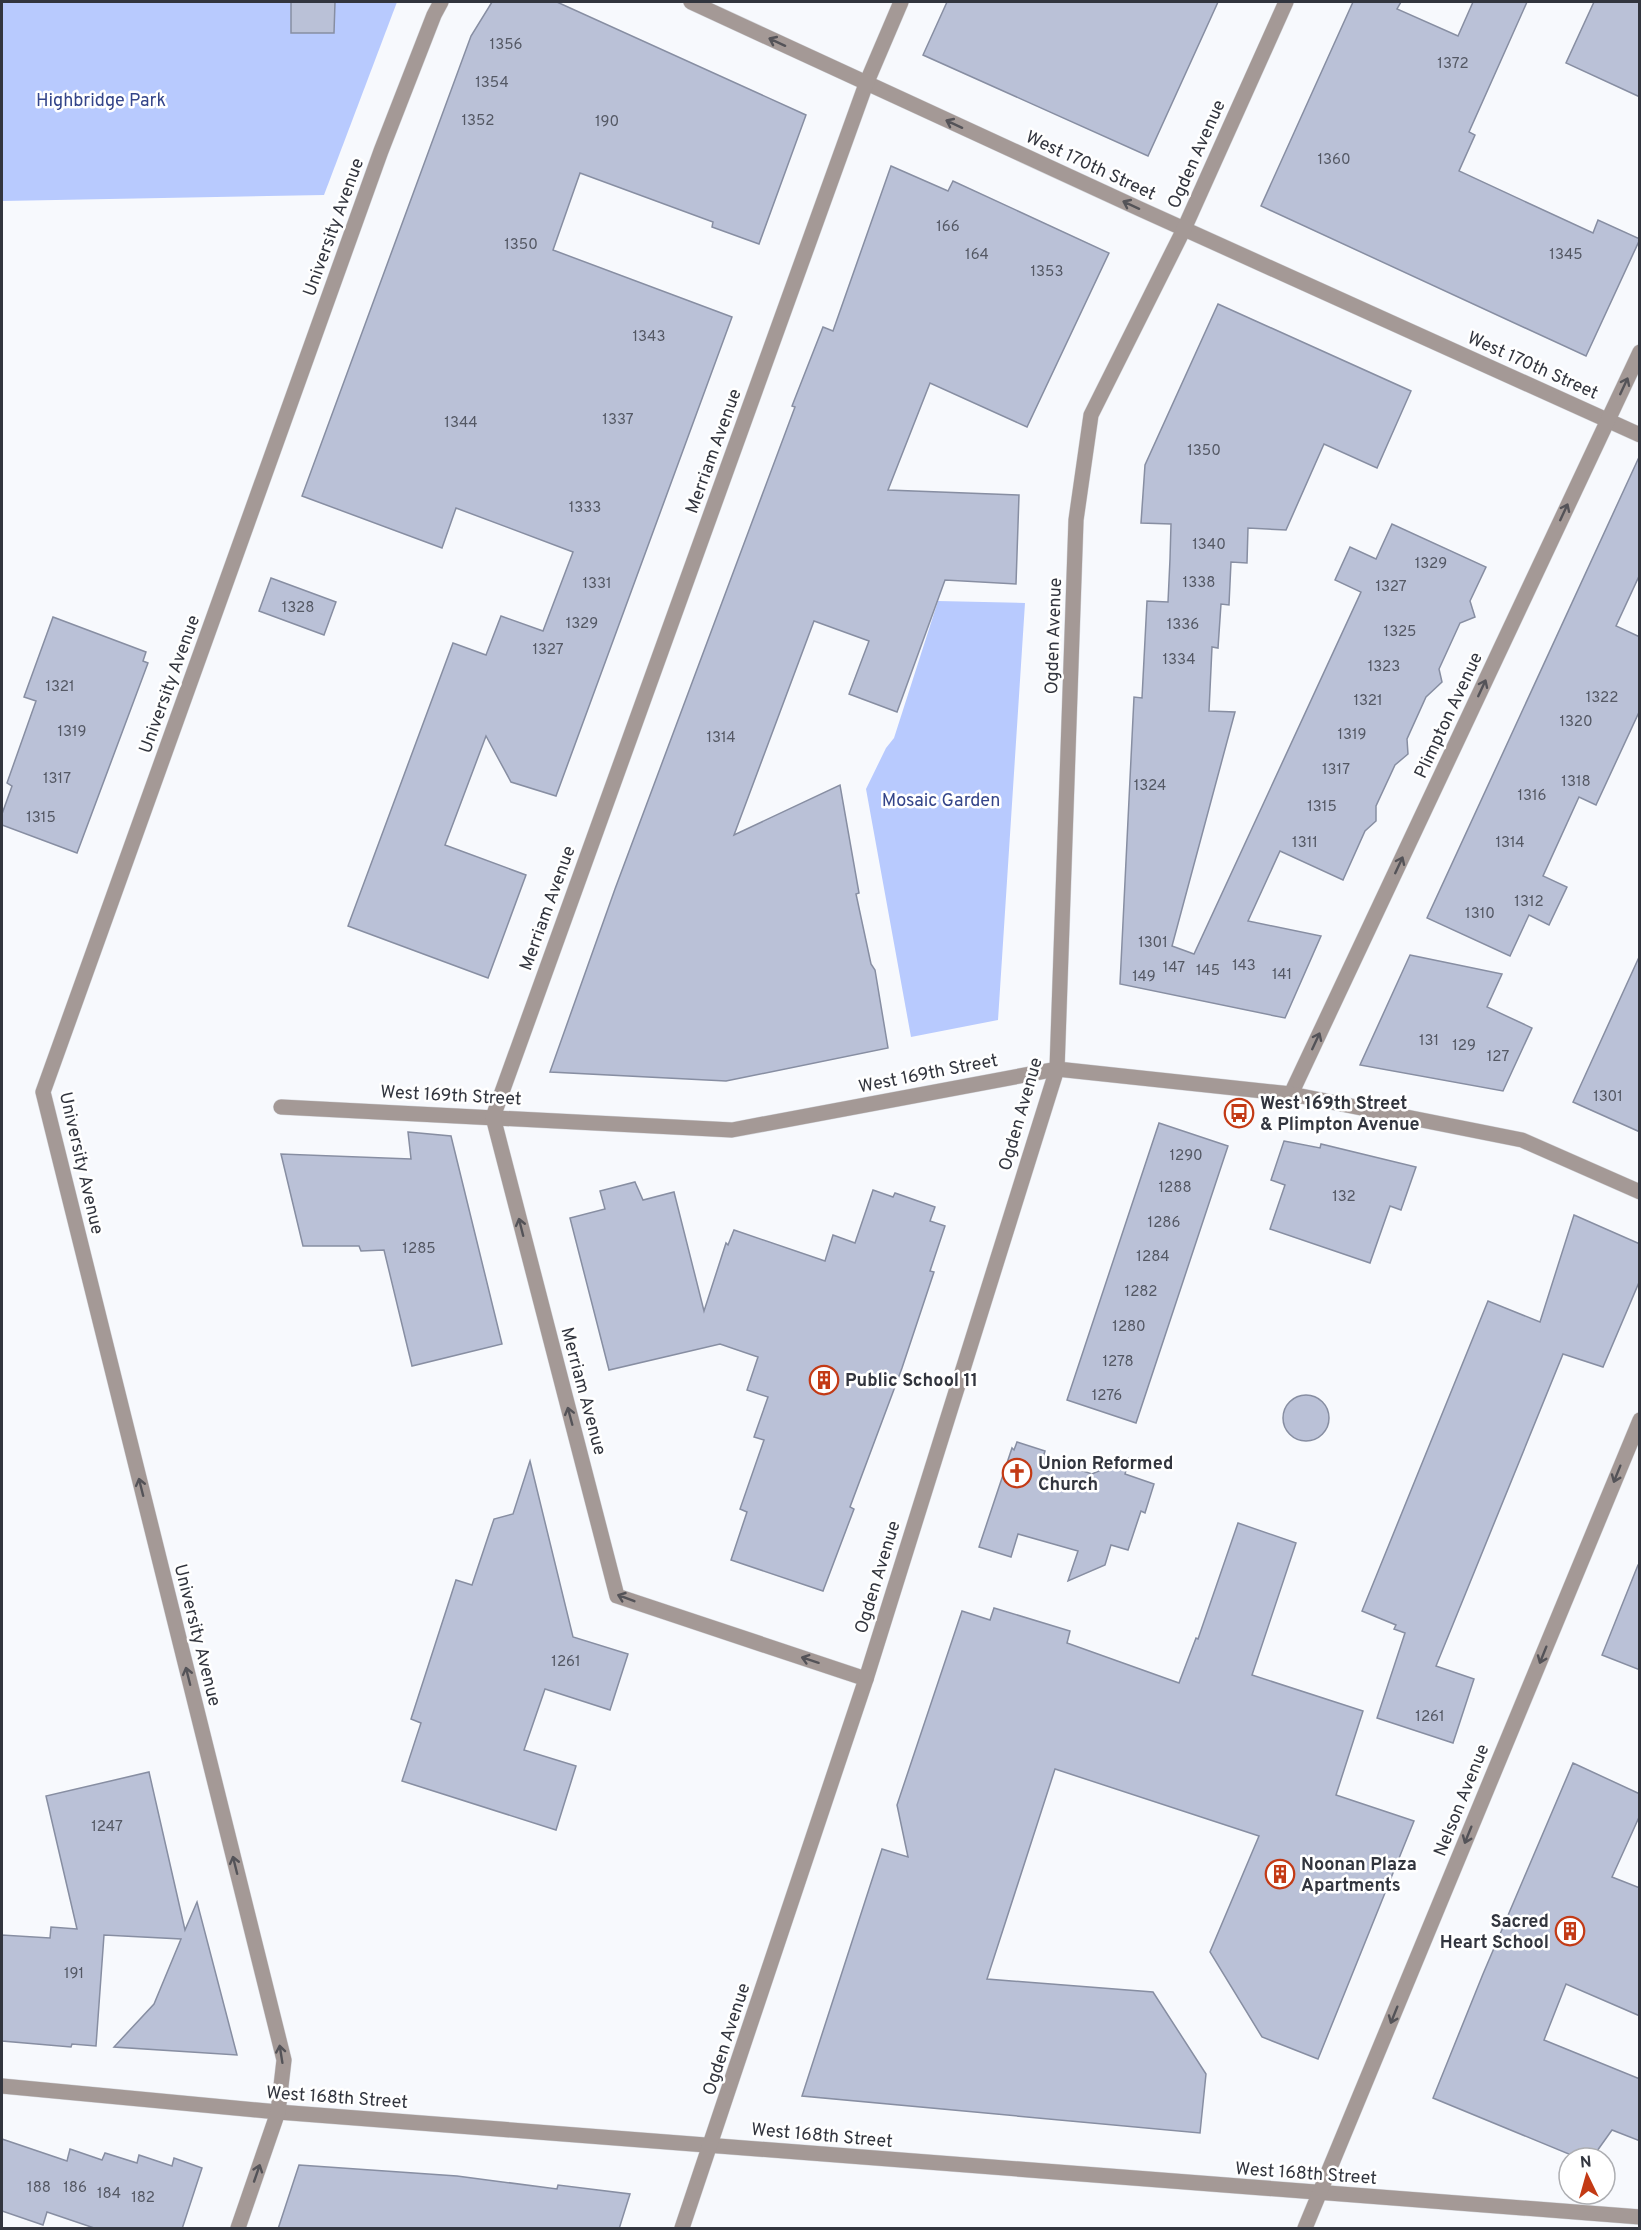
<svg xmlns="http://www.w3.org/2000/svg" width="1641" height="2230" viewBox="0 0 1641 2230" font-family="Overpass,sans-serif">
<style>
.green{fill:#b8cafe}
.building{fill:#bac1d7;stroke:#878ea2;stroke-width:1.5}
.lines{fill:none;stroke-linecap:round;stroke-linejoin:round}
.minor-casing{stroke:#d4d6db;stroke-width:16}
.minor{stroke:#a49996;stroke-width:15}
.oneway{stroke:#545358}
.labels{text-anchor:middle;stroke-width:5;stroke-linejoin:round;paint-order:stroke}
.number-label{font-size:15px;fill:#545864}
.park-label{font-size:18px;fill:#34458a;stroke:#fff}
.street-label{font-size:18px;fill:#32353e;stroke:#fff}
.poi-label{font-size:18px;font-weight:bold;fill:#32353e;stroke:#fff;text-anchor:start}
</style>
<rect width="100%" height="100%" fill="#f7f9fd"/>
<g class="green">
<path d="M2 2H397L324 195 2 201Z"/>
<path d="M938 601 1025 603 998 1020 911 1037 866 789 886 748 894 738Z"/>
</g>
<g class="building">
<path d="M291 2H335L334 33H291Z"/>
<path d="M492 2H557L806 115 759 244 712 227 713 222 580 173 553 250 732 317 556 796 511 782 486 736 445 845 526 875 488 978 348 926 453 643 486 655 501 616 543 631 573 552 456 508 442 548 302 496 471 36Z"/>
<path d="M947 2H1218L1148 156 923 55Z"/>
<path d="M1353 2H1401L1397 9 1458 36 1473 2H1527L1469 132 1475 135 1459 171 1593 233 1598 220 1640 239 1586 356 1261 206Z"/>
<path d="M1594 2H1640V97L1566 63Z"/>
<path d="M891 166 948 191 953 181 1109 253 1027 427 930 383 888 490 1019 495 1016 584 945 580 897 712 849 694 869 641 814 621 734 835 840 785 859 893 856 894 871 964 875 970 888 1048 726 1081 550 1072 615 889 795 407 792 406 823 327 833 331Z"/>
<path d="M1218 304 1411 391 1377 468 1324 444 1286 530 1248 528 1247 563 1231 562 1229 605 1221 604 1218 648 1212 647 1209 711 1235 712 1172 946 1194 954 1361 592 1335 580 1350 547 1376 559 1392 524 1486 567 1470 601 1475 617 1460 623 1439 669 1442 682 1426 697 1407 739 1408 754 1395 765 1376 806V821L1365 831 1343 880 1280 851 1248 921 1321 936 1285 1018 1120 984 1134 697 1142 698 1147 601 1168 602 1170 559 1171 524 1141 523 1145 465Z"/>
<path d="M1640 455V574L1616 626 1640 637V710L1596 805 1579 797 1543 876 1567 887 1549 925 1529 915 1510 956 1427 918Z"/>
<path d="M271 578 336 602 324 635 259 611Z"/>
<path d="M53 617 146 652 143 661 148 663 77 853 2 825V814L12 786 7 783 36 701 24 697Z"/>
<path d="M1410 955 1502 974 1487 1007 1532 1028 1503 1091 1360 1065Z"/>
<path d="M1640 955V1132L1573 1102Z"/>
<path d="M1159 1123 1228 1146 1136 1423 1067 1400Z"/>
<path d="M408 1132 451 1136 502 1344 412 1366 384 1250 361 1251 359 1246H303L281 1154 411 1159Z"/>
<path d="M1284 1141 1320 1148 1321 1144 1416 1167 1401 1210 1390 1206 1370 1263 1270 1229 1285 1185 1271 1180Z"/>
<path d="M635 1182 643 1200 674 1192 704 1311 726 1243 728 1245 734 1230 825 1261 833 1235 855 1243 873 1190 893 1197 895 1193 935 1207 930 1221 945 1226 930 1271 934 1272 902 1368 850 1507 854 1509 823 1591 731 1560 747 1512 740 1509 764 1440 754 1437 768 1397 747 1390 758 1357 720 1344 609 1370 570 1218 605 1209 600 1191Z"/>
<path d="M1574 1215 1640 1244V1280L1603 1367 1563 1354 1436 1666 1474 1679 1453 1743 1377 1718 1405 1633 1394 1629 1396 1625 1362 1611 1488 1301 1540 1322Z"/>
<circle cx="1306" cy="1418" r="23"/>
<path d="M1017 1442 1045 1451 1043 1458 1092 1474 1129 1458 1125 1474 1154 1484 1145 1513 1141 1511 1128 1550 1111 1545 1105 1565 1068 1581 1078 1551 1018 1534 1011 1557 979 1547 1012 1448 1014 1450Z"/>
<path d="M530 1461 573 1637 628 1654 610 1710 545 1689 524 1750 576 1766 556 1830 402 1781 421 1723 411 1719 456 1580 472 1585 494 1519 513 1514Z"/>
<path d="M1238 1523 1296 1543 1252 1675 1363 1711 1336 1795 1414 1821 1318 2059 1262 2037 1210 1952 1259 1836 1055 1769 987 1979 1153 1992 1206 2074 1200 2133 802 2096 882 1849 908 1857 897 1805 962 1611 990 1620 994 1608 1070 1631 1067 1643 1179 1683 1196 1638 1198 1639Z"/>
<path d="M1638 1565H1640V1670L1602 1655Z"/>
<path d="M1573 1763 1640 1794V1815L1612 1877 1640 1888V2016L1566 1984 1544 2040 1640 2079V2141L1612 2130 1597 2151 1576 2157 1433 2098 1483 1974Z"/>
<path d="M149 1772 185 1930 197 1902 237 2055 114 2047 154 2004 181 1939 104 1935 96 2046 72 2044 71 2047 2 2041V1935L50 1938 51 1927 77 1929 46 1796Z"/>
<path d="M2 2139 67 2161 70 2149 102 2160 105 2153 137 2163 139 2155 172 2166 174 2158 202 2168 182 2229H97L47 2212 43 2225 2 2211Z"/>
<path d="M299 2165 457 2176 557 2189 558 2185 630 2194 619 2229H278Z"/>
</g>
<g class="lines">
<g class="minor-casing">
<g id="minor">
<path d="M691 2 1140 209 1640 435"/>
<path d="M1291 1094 1640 352"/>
<path d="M281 1107 732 1130 1057 1069 1291 1094 1522 1140 1640 1192"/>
<path d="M866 1679 617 1596 493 1117 866 84 901 2"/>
<path d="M2 2086 278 2112 1640 2217"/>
<path d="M238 2228 278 2112 284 2060 43 1092 381 151 434 15 441 2"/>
<path d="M682 2228 866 1679 1057 1069 1076 520 1091 415 1184 229 1286 2"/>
<path d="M1305 2228 1640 1420"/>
</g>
</g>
<use href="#minor" class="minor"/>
</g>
<defs><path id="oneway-shaft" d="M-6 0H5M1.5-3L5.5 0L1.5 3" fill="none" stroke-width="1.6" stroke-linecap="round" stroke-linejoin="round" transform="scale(1.5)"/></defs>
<g class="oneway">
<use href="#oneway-shaft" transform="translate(777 42) rotate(-155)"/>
<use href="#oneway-shaft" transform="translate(954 124) rotate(-155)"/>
<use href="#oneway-shaft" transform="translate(1131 205) rotate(-155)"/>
<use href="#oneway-shaft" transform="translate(1624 386) rotate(-65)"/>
<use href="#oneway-shaft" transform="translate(1564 512) rotate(-65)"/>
<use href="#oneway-shaft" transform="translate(1482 688) rotate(-65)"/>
<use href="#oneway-shaft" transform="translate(1399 865) rotate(-65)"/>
<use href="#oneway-shaft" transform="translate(1316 1041) rotate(-65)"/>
<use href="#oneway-shaft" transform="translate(521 1227) rotate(-104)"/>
<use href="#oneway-shaft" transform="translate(570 1416) rotate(-105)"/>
<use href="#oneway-shaft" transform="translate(1617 1474) rotate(112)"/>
<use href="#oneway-shaft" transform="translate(141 1487) rotate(-104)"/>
<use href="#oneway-shaft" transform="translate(626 1598) rotate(-159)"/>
<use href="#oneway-shaft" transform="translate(1543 1655) rotate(112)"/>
<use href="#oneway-shaft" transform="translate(810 1660) rotate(-162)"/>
<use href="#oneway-shaft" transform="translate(188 1676) rotate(-104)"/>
<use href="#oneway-shaft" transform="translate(1468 1835) rotate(112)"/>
<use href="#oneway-shaft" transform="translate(235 1865) rotate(-104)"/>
<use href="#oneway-shaft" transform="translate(1394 2015) rotate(112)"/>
<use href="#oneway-shaft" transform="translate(281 2054) rotate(-99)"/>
<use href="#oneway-shaft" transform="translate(257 2173) rotate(-71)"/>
</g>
<defs>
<g id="bus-ring" transform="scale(1.5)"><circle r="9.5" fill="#fff" stroke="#c33a15" stroke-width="1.5"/><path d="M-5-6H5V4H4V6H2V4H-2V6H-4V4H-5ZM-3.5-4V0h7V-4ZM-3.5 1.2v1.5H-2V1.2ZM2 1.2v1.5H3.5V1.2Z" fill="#c33a15"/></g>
<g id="building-ring" transform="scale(1.5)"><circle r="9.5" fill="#fff" stroke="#c33a15" stroke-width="1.5"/><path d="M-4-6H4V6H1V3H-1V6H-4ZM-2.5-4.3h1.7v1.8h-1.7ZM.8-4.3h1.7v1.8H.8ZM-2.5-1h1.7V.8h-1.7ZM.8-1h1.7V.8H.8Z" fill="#c33a15"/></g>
<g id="church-ring" transform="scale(1.5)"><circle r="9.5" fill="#fff" stroke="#c33a15" stroke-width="1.5"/><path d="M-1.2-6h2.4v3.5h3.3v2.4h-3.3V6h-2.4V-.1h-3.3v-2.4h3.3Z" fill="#c33a15"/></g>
</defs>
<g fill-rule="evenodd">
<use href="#bus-ring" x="1239" y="1113"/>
<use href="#building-ring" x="824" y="1380"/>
<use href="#church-ring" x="1017" y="1473"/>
<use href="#building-ring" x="1280" y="1874"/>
<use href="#building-ring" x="1570" y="1931"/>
</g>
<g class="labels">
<g class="number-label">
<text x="506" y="49">1356</text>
<text x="1453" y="68">1372</text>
<text x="492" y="87">1354</text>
<text x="478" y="125">1352</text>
<text x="607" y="126">190</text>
<text x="1334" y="164">1360</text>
<text x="948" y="231">166</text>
<text x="521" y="249">1350</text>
<text x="977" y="259">164</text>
<text x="1566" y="259">1345</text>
<text x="1047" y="276">1353</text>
<text x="649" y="341">1343</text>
<text x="618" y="424">1337</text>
<text x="461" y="427">1344</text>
<text x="1204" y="455">1350</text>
<text x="585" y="512">1333</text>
<text x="1209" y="549">1340</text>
<text x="1431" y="568">1329</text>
<text x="1199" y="587">1338</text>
<text x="597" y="588">1331</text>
<text x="1391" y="591">1327</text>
<text x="298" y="612">1328</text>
<text x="582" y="628">1329</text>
<text x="1183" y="629">1336</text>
<text x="1400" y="636">1325</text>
<text x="548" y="654">1327</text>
<text x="1179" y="664">1334</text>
<text x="1384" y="671">1323</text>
<text x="60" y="691">1321</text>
<text x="1602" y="702">1322</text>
<text x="1368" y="705">1321</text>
<text x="1576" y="726">1320</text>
<text x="72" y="736">1319</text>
<text x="1352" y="739">1319</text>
<text x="721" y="742">1314</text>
<text x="1336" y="774">1317</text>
<text x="57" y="783">1317</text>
<text x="1576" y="786">1318</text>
<text x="1150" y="790">1324</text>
<text x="1532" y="800">1316</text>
<text x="1322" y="811">1315</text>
<text x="41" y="822">1315</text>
<text x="1305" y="847">1311</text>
<text x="1510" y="847">1314</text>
<text x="1529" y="906">1312</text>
<text x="1480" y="918">1310</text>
<text x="1153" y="947">1301</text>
<text x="1244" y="970">143</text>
<text x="1174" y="972">147</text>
<text x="1208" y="975">145</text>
<text x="1282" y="979">141</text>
<text x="1144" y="981">149</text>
<text x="1429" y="1045">131</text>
<text x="1464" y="1050">129</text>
<text x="1498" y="1061">127</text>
<text x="1608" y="1101">1301</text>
<text x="1186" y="1160">1290</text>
<text x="1175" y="1192">1288</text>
<text x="1344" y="1201">132</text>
<text x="1164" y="1227">1286</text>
<text x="419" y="1253">1285</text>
<text x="1153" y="1261">1284</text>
<text x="1141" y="1296">1282</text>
<text x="1129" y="1331">1280</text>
<text x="1118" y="1366">1278</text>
<text x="1107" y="1400">1276</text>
<text x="566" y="1666">1261</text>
<text x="1430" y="1721">1261</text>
<text x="107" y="1831">1247</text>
<text x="74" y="1978">191</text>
<text x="39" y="2192">188</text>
<text x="75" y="2192">186</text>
<text x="109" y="2198">184</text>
<text x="143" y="2202">182</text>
</g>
<g class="park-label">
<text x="101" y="106">Highbridge Park</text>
<text x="941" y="806">Mosaic Garden</text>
</g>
<g class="street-label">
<text transform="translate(1196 154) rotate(-66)" y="6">Ogden Avenue</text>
<text transform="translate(1091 165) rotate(25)" y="6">West 170th Street</text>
<text transform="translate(333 227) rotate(-70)" y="6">University Avenue</text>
<text transform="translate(1533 365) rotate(24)" y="6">West 170th Street</text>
<text transform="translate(713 451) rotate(-70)" y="6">Merriam Avenue</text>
<text transform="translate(1053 636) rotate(-88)" y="6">Ogden Avenue</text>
<text transform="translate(169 684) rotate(-70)" y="6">University Avenue</text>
<text transform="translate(1448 715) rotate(-65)" y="6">Plimpton Avenue</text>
<text transform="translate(547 908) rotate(-70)" y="6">Merriam Avenue</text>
<text transform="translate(928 1073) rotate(-11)" y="6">West 169th Street</text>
<text transform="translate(451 1095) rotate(3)" y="6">West 169th Street</text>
<text transform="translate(1020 1114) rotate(-74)" y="6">Ogden Avenue</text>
<text transform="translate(82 1163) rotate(77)" y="6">University Avenue</text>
<text transform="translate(584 1391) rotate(75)" y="6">Merriam Avenue</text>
<text transform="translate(877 1577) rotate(-73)" y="6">Ogden Avenue</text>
<text transform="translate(198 1635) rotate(76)" y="6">University Avenue</text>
<text transform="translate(1461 1800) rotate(-68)" y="6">Nelson Avenue</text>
<text transform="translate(726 2039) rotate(-72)" y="6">Ogden Avenue</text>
<text transform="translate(337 2097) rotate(4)" y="6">West 168th Street</text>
<text transform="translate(822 2135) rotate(5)" y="6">West 168th Street</text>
<text transform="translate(1306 2173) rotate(4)" y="6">West 168th Street</text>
</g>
<g class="poi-label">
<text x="1260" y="1109">West 169th Street<tspan x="1260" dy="21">&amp; Plimpton Avenue</tspan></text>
<text x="845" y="1386">Public School 11</text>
<text x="1038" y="1469">Union Reformed<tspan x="1038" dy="21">Church</tspan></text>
<text x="1301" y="1870">Noonan Plaza<tspan x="1301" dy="21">Apartments</tspan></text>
<text x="1549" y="1927" text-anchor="end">Sacred<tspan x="1549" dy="21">Heart School</tspan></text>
</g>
</g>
<rect width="1641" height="2230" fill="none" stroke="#32353e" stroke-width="6"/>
<g transform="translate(1587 2176) rotate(355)"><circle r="28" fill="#ffffff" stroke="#adaeb2" stroke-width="1.5"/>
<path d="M0-4.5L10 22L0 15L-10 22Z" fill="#c33a15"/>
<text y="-9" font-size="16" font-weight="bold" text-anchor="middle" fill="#32353e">N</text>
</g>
</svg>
